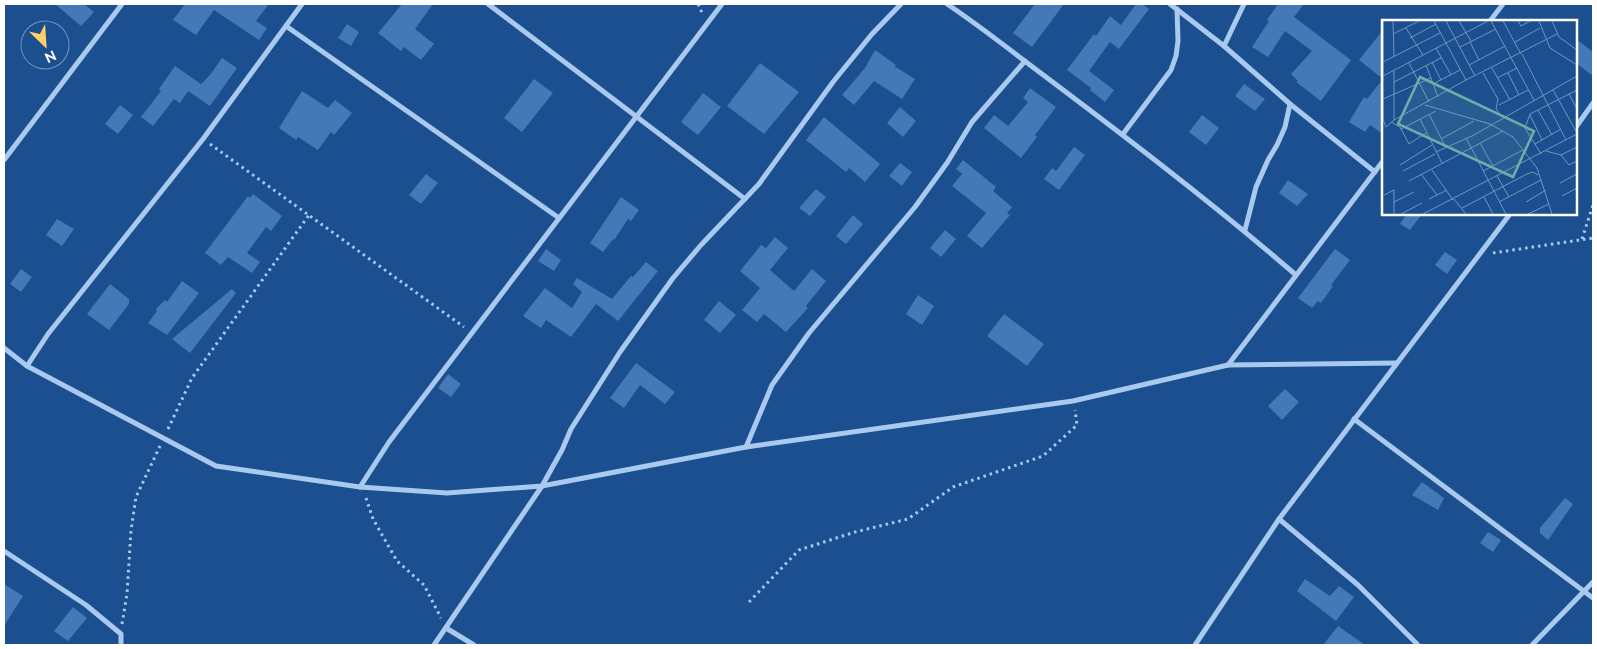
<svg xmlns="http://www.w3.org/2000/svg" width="1597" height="649" viewBox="0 0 1597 649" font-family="Raleway,sans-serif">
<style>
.building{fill:#4478b7}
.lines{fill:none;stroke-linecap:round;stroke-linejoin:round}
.path{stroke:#a9c9ee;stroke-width:3;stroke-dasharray:2.5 4;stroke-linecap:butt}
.minor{stroke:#a9c9ee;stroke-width:5}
.inset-road{fill:none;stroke:#7695bc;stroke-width:1}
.view{fill:#6fada8;fill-opacity:0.15;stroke:#6fada8;stroke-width:2.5}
.inset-edge{fill:none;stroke:#fff;stroke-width:2.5}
</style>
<rect width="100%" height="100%" fill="#1b4f8f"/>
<g class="building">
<path d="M55 4H84L94 12 81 26Z"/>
<path d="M185 4H269L256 21 267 28 259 40 214 10 196 35 173 20Z"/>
<path d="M402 4H433L415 29 434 44 421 60 404 47 401 51 378 33Z"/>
<path d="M1035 4H1064L1032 47 1013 33Z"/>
<path d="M1136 4H1142L1149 9 1119 49 1110 42 1089 71 1114 90 1105 102 1090 90 1091 88 1067 70 1094 34 1096 36 1110 16 1121 25Z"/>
<path d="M1278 4H1304L1294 17 1351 60 1321 101 1296 82 1298 81 1291 74 1312 51 1285 31 1268 57 1252 47 1269 21 1267 20Z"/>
<path d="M347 24 359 32 351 46 338 38Z"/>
<path d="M1383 30V134L1370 125 1365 132 1349 122 1364 97 1367 99 1383 79 1359 60Z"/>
<path d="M1576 39 1593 52V76L1576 63Z"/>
<path d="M875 50 896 65 894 66 915 79 902 99 874 81 854 105 842 95 865 68Z"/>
<path d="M222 58 237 68 210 106 188 91 180 103 174 99 153 126 141 117 161 91 159 89 175 66 201 84 210 75Z"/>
<path d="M760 63 799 92 764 134 727 106Z"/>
<path d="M534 79 553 93 522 132 504 118Z"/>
<path d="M1244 84 1265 99 1255 111 1235 96Z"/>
<path d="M1030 88 1056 107 1035 135 1037 137 1021 158 984 128 994 115 1008 126 1028 102 1023 98Z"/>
<path d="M302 91 328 108 335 100 352 113 334 135 331 132 318 150 298 137 296 140 279 128Z"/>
<path d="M703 93 721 107 698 135 681 122Z"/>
<path d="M120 105 133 115 118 134 105 124Z"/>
<path d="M900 107 916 121 903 137 887 123Z"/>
<path d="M1202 115 1219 128 1206 145 1189 132Z"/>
<path d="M824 117 880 164 865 182 849 168 846 172 806 140Z"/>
<path d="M1074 147 1085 155 1059 190 1044 179 1052 168 1056 171Z"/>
<path d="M963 160 996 187 993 191 1012 207 1007 213 1010 215 982 248 967 236 986 213 952 186 962 174 956 169Z"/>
<path d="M900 163 912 172 902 186 889 176Z"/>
<path d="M426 174 438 183 421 204 409 195Z"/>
<path d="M1288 180 1308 194 1297 206 1279 193Z"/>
<path d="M816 189 826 197 810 216 799 208Z"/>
<path d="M253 194 282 216 271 231 266 227 247 253 260 262 252 273 228 257 221 265 205 253 248 196 250 198Z"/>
<path d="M621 197 639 210 631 221 628 219 614 240 613 239 603 252 590 243Z"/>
<path d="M1407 214H1422L1410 230 1400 224Z"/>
<path d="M853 215 863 224 846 244 836 236Z"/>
<path d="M57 219 74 229 62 246 46 235Z"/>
<path d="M945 230 956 239 941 257 930 248Z"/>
<path d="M775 237 788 248 770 270 794 291 812 269 826 281 806 306 808 308 786 332 764 314 757 322 742 310 760 288 740 271 761 245 766 248Z"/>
<path d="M546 249 561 260 554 271 538 261Z"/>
<path d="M1335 249 1350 260 1331 285 1333 286 1321 303 1318 301 1312 308 1298 298Z"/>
<path d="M1445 252 1457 260 1447 274 1435 265Z"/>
<path d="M646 262 658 271 618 321 596 304 571 337 546 320 541 328 523 316 545 288 572 308 582 292 573 284 577 278 612 299 631 276 633 277Z"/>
<path d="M21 269 32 277 21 292 10 284Z"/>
<path d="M182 281 199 293 167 335 148 323 157 311 156 309 165 300 167 302Z"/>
<path d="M110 284 129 299V304L109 330 87 314Z"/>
<path d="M232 289 236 293 190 353 172 339Z"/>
<path d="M918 295 934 306 922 325 906 314Z"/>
<path d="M719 301 736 315 720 333 704 320Z"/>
<path d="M1004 314 1044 344 1027 366 987 336Z"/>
<path d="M636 363 675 392 665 404 640 385 624 408 610 398Z"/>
<path d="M448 374 461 384 451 397 438 388Z"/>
<path d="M1285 389 1299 402 1282 420 1268 406Z"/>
<path d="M1422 482 1444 498 1438 510 1412 495Z"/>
<path d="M1565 498 1573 504 1548 540 1540 533V528Z"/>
<path d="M1488 532 1501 540 1493 552 1480 543Z"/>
<path d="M1305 579 1330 596 1339 586 1354 597 1336 621 1297 591Z"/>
<path d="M4 584 23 596 4 626Z"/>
<path d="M73 607 87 618 68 641 54 631Z"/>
<path d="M1338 626 1365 645H1323Z"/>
</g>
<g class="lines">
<g class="path">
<path d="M698 4 703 15"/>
<path d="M210 144 464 327"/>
<path d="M1582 239 1593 205"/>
<path d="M1493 253 1593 238"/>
<path d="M168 429 192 378 309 215"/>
<path d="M366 498 373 519 397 561 424 585 441 618"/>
<path d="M749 602 799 550 855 532 908 519 953 487 1043 456 1077 425 1075 410"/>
<path d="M122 624 127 594 131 530 136 497 160 446"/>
</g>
<g class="minor">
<path d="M488 4 745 199"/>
<path d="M947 4C974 22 1000 42 1026 62 1118 131 1209 200 1296 275"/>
<path d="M1170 4 1224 46 1290 104 1375 172"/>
<path d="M1490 21 1503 4"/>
<path d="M286 26 559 218"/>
<path d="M1224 46 1244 4"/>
<path d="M1576 127 1593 103"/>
<path d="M1123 134 1171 70 1176 56 1178 41 1177 9"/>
<path d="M4 160 122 4"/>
<path d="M1245 230 1256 187 1268 160 1277 145 1285 127 1290 104"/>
<path d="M4 348 27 366 216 466 360 487 447 493 542 486 746 447 1073 401 1228 365 1396 363"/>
<path d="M1228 365 1383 161"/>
<path d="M27 366 48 334 203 139 302 4"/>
<path d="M1354 419 1593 598"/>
<path d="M746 447 772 385 809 333 915 207 947 163 972 122 1025 61"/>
<path d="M360 487 389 442 722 4"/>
<path d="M1279 519 1358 585 1418 645"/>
<path d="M4 551 86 605 121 634V645"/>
<path d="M446 628 474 645"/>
<path d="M434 645 542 486 562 450 571 429 620 352 645 317 673 278 701 245 759 184 833 82 872 34 901 4"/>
<path d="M1195 645 1279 519 1510 214"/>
<path d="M1532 645 1593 582"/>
</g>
</g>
<g transform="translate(1382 20)">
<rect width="195" height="195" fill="#1b4f8f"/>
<path class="inset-road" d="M1 1V99L4 107 12 100 84 60 175 14M11 1 12 37M52 1 84 60M64 1 93 56M77 1 89 21M109 1 152 80M121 1 139 34M136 1 139 6 148 1M157 1 168 28 195 45M170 1 177 17 195 30M24 8 41 35M11 14 37 1M28 18 54 4M88 22 97 40M133 22 158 8M78 27 114 9M54 28 69 55M140 34 184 120M1 42 58 13M50 42 59 60M27 43 47 82M44 45 56 77M87 45 123 26M110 48 128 80M101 53 116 79 114 89 120 97M126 53 137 75M1 56 106 1M115 58 135 48M12 62 59 38M51 64 78 50M171 70 195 113M187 74 195 89M1 79 49 58M43 85 108 104 131 117 155 148 170 194M117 85 146 70M156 90 170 115M47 94 64 128M148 95 160 120M38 99 60 143M12 100V51M9 102 18 107 27 124 44 113M19 109 54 91M84 118 124 194M59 119 92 101M98 123 111 146M153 124 179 109M164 131 179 135 187 145 195 141M54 132 92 115 195 56M159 134 143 108 148 94 195 70M179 135 195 127M18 145 50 125M50 150 71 180M21 151 53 134M101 151 141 130M39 154 55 175M115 156 127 177M27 161 121 111M178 163 195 154M2 175 12 170V194M180 176 195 168M102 177 111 194M47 179 65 170M72 179 84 194M12 182 32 172M117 182 159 160M144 182 164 170M80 188 145 154 151 152 156 155M19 194 40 183M41 194 195 114M146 194 167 184"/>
<path class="view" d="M38 57 152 111 131 157 16 104Z"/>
<rect width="195" height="195" class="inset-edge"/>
</g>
<rect width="1597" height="649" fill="none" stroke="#ffffff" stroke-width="10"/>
<g transform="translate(45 45) rotate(155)"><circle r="24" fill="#1b4f8f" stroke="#7695bc"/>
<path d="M0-4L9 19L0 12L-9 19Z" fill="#ffd166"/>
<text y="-8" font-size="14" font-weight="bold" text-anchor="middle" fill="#ffffff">N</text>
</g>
</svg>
